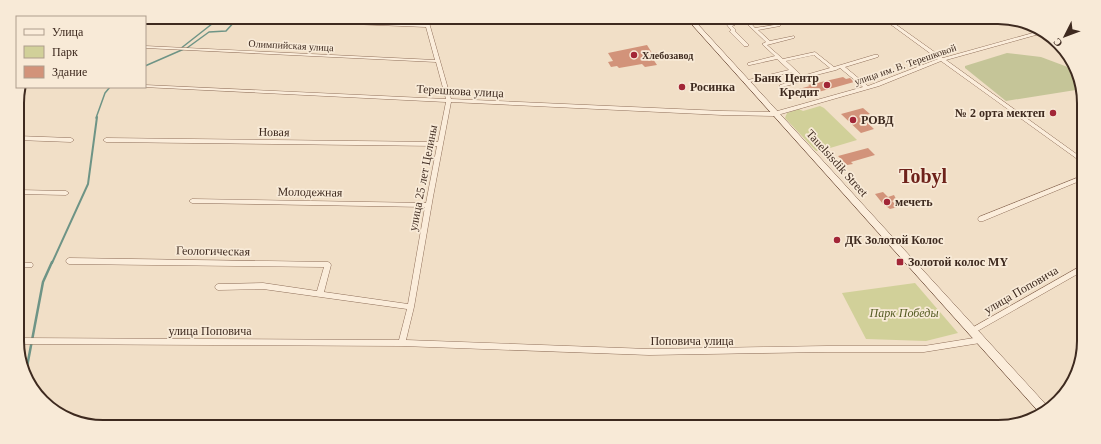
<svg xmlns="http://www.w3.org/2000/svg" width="1101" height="444" viewBox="0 0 1101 444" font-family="'Times New Roman',serif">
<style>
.green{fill:#d1d099}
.cemetery{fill:#c5c598}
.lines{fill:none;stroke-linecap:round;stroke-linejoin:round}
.stream-far2{stroke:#6e9486;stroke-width:1.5}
.stream-far1{stroke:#6e9486;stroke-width:2}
.stream{stroke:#6e9486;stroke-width:2.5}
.building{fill:#d2937a}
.street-casing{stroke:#8f6f5a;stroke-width:1}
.secondary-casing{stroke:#71503d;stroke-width:1}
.street{fill:#fbeddb;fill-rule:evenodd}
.secondary{fill:#fbeddb;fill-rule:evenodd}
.poi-dot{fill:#a22637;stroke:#f8ead7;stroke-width:1.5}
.labels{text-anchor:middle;stroke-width:3.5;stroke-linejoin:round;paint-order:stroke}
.far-street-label{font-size:10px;fill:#3e2a1f;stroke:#f8ead7}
.far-poi-label{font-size:10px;font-weight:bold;fill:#3e2a1f;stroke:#f8ead7;text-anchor:start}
.poi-label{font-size:12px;font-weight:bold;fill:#3e2a1f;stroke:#f8ead7;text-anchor:start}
.street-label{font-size:12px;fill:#3e2a1f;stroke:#f8ead7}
.park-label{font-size:12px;font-style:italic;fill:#555c24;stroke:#f8ead7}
.town-label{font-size:20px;font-weight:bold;fill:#6e221b;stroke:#f8ead7}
.rim{fill:none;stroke:#3e2a1f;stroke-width:2}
</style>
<rect width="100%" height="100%" fill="#f1dfc7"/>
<g class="green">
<path d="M820 106 824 108 857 140 820 151H816L785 118 787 113 799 109 803 111Z"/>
<path d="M915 283 958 333 926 341 866 339 842 293Z"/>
</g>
<path class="cemetery" d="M1007 53 1041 57 1073 69 1082 89 1006 101 965 68V66Z"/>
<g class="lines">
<g class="stream-far2">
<path d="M187 48 209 32 226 31 236 20 253 18"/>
<path d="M180 49 217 20 195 17"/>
<path d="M145 66 184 49"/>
<path d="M96 118 105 93 110 87"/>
</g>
<path class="stream-far1" d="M52 263 88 184 97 117"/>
<path class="stream" d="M26 372 43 282 52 262"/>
</g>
<g class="building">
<path d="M647 45 652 53 657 52 661 58 653 59 657 65 645 67 642 64 619 68 617 66 611 67 608 62 613 61 608 53Z"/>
<path d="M843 77 846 79 850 78 854 82 797 98 791 91 810 86 808 85Z"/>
<path d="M863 108 870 114 860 116 874 129 861 133 841 114Z"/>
<path d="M868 148 875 155 851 162 853 164 847 165 838 156Z"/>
<path d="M883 192 888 197 894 195 896 199 892 201 898 207 890 209 883 204 875 194Z"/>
</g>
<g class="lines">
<g class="street-casing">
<g id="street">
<path d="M169 17H192V18L190 19 171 18Z"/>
<path d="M250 18 425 25 424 19H428L451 99 722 111 774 112 863 87 840 68 836 70 804 78 805 80V81L782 87H780V85L800 79 791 72 746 83H744V81L789 70 777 59 750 65H748V63L775 56 762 44 766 42 743 20H748L755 28 780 24V26L758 30 770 41 794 36V38L767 45 783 59 815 52 834 67 874 55H878V57L845 67 868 86 938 59 886 21H891L943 58 1040 31 1043 33 946 60 1082 158V162L1080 161 941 61 879 86 774 116 722 115 451 102 433 197 414 307 406 340 649 349 827 346H924L980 337 982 338 984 340 982 342 980 343 924 352H827L649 355 402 346 19 344V338L399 340 407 309 263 289 218 290 216 289 215 287 216 285 218 284 263 283 317 291 324 267 69 264 67 263 66 261 67 259 69 258 328 262 330 263 331 265 324 292 408 304 425 207 192 203 189 201 192 199 426 203 437 146 106 142 103 140 106 138 438 142 446 102 143 87H145V85L446 99 436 62 145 48V46L435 60 426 27 252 20H250ZM814 55 830 68 802 76 786 61Z"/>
<path d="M727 20H732L735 23V25L732 26 736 30 735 31 748 44V46H744L730 32V31L731 30 727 25 730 23Z"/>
<path d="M17 136 71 138 74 140 71 142 17 140Z"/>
<path d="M1082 176V180L983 221H979L978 219 979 217Z"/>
<path d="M18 190 66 191 69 193 66 195 18 194Z"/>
<path d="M18 262 32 263 33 265 32 267 18 268Z"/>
<path d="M1081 266V272L974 333 972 334 970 333 969 331 970 329Z"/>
</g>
</g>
<g class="secondary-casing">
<path id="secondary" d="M688 20H694L1050 409 1040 413Z"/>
</g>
<use href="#street" class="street"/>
<use href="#secondary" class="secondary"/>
</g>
<g class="poi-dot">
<circle cx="634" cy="55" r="4"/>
<circle cx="827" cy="85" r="4"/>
<circle cx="682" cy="87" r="4"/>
<circle cx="1053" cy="113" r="4"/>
<circle cx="853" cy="120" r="4"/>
<circle cx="887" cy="202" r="4"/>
<circle cx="837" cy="240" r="4"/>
<rect x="896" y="258" width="8" height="8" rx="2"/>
</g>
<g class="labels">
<g class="far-street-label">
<text transform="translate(291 45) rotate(3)" y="4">Олимпийская улица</text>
<text transform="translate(905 64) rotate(-19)" y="4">улица им. В. Терешковой</text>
</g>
<g class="far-poi-label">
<text x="642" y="59">Хлебозавод</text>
</g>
<g class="poi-label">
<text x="819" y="82" text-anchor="end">Банк Центр<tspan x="819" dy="14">Кредит</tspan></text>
<text x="690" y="91">Росинка</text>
<text x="1045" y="117" text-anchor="end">№ 2 орта мектеп</text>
<text x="861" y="124">РОВД</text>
<text x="895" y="206">мечеть</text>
<text x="845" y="244">ДК Золотой Колос</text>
<text x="908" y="266">Золотой колос МҮ</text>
</g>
<g class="street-label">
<text transform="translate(460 91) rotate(3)" y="4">Терешкова улица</text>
<text transform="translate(274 132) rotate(1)" y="4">Новая</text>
<text transform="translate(837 163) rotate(48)" y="4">Tauelsisdik Street</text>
<text transform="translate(423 178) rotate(-79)" y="4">улица 25 лет Целины</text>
<text transform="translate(310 192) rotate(1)" y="4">Молодежная</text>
<text transform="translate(213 251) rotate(1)" y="4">Геологическая</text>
<text transform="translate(1021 290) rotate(-30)" y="4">улица Поповича</text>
<text x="210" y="335">улица Поповича</text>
<text x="692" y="345">Поповича улица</text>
</g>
<g class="park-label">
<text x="904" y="317">Парк Победы</text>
</g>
<g class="town-label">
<text x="923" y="183">Tobyl</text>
</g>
</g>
<path d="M0 0H1101V444H0ZM103 24H998A79 79 0 0 1 1077 103V341A79 79 0 0 1 998 420H103A79 79 0 0 1 24 341V103A79 79 0 0 1 103 24Z" fill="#f8ead7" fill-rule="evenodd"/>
<path class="rim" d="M103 24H998A79 79 0 0 1 1077 103V341A79 79 0 0 1 998 420H103A79 79 0 0 1 24 341V103A79 79 0 0 1 103 24Z"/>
<rect x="16" y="16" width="130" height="72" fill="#f8ead7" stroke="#ae9d8d"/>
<rect x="24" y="29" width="20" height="6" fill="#fbeddb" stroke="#ae9d8d"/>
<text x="52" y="36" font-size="12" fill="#3e2a1f">Улица</text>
<rect x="24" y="46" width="20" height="12" fill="#d1d099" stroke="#ae9d8d"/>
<text x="52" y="56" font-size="12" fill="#3e2a1f">Парк</text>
<rect x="24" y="66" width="20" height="12" fill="#d2937a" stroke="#ae9d8d"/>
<text x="52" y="76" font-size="12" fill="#3e2a1f">Здание</text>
<g transform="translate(1065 36) rotate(228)" stroke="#f8ead7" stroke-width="3" paint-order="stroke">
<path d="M0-3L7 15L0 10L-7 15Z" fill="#3e2a1f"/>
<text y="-6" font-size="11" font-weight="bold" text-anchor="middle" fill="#3e2a1f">С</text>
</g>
</svg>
